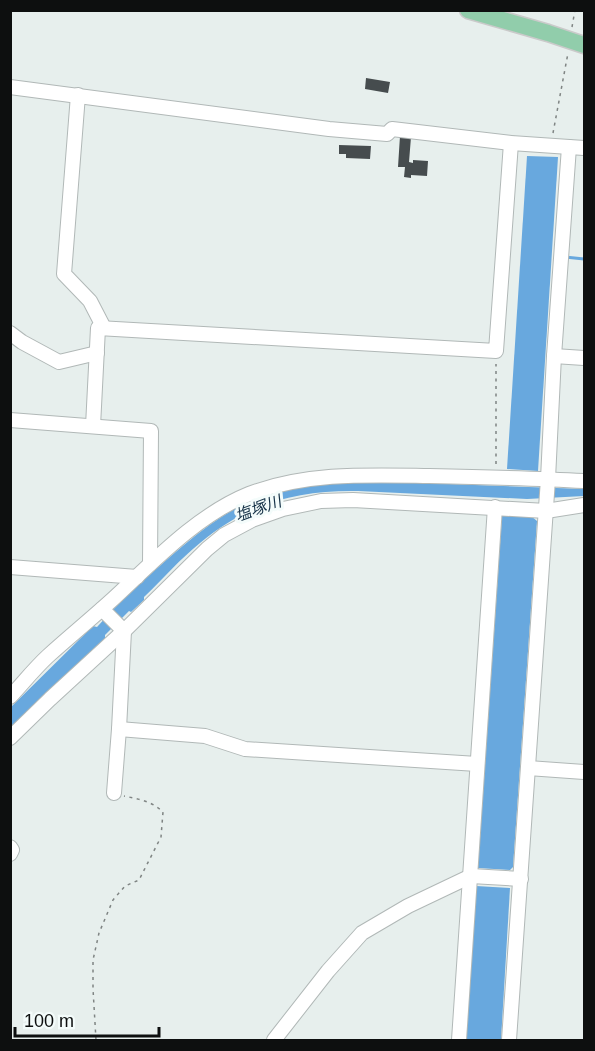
<svg xmlns="http://www.w3.org/2000/svg" width="595" height="1051" viewBox="0 0 595 1051" font-family="Helvetica,'Noto Sans JP',sans-serif">
<style>
.water{fill:#68a8de}
.lines{fill:none;stroke-linecap:round;stroke-linejoin:round}
.stream{stroke:#68a8de;stroke-width:3}
.building{fill:#464c4e}
.minor-casing{stroke:#b1b8b7;stroke-width:16}
.major-casing{stroke:#cacaca;stroke-width:19}
.path{stroke:#7f8483;stroke-width:1.5;stroke-dasharray:3 4.5;stroke-linecap:butt}
.minor{stroke:#fff;stroke-width:14}
.major{stroke:#91cdab;stroke-width:16}
.labels{text-anchor:middle;stroke-width:6;stroke-linejoin:round;paint-order:stroke}
.water-label{font-size:16px;font-style:italic;fill:#143046;stroke:#f4fcfb}
</style>
<rect width="100%" height="100%" fill="#e7efed"/>
<g class="water">
<path d="M527 156 558 157 538 471 507 469Z"/>
<path d="M339 480 584 489V496L527 499 358 491C297 490 248 503 200 543 180 559 163 579 144 597V600L131 612 129 611 105 635V638L11 729V707L93 626 97 627 121 601 120 600 133 588H135C180 549 223 504 284 489 301 484 321 483 339 480Z"/>
<path d="M502 516H531L537 521 513 867 510 870 478 868Z"/>
<path d="M476 886 510 888 501 1040H466Z"/>
</g>
<g class="lines">
<path class="stream" d="M565 257 584 259"/>
</g>
<g class="building">
<path d="M366 78 390 82 388 93 365 89Z"/>
<path d="M400 136 411 137 409 162 413 163V160L428 161 427 176 411 175V178L404 177 405 167H398Z"/>
<path d="M339 145 371 146 370 159 346 158V154H339Z"/>
</g>
<g class="lines">
<g class="minor-casing">
<g id="minor">
<path d="M10 87 329 129 387 134 392 129 511 143 584 148"/>
<path d="M78 95 64 274 90 301 104 328"/>
<path d="M10 333 22 342 59 362 97 353"/>
<path d="M554 356 584 358"/>
<path d="M10 420 151 431 150 564"/>
<path d="M93 426 98 328 496 351 511 143"/>
<path d="M10 567 137 577"/>
<path d="M102 609 124 631 119 729 114 793"/>
<path d="M10 697C23 683 34 669 48 656 69 637 91 619 113 599 153 562 197 515 249 494 307 472 369 475 429 476 481 477 533 478 584 481"/>
<path d="M119 729 205 736 245 749 477 764"/>
<path d="M10 738 50 699 124 631 207 549 224 535 252 520 283 509 321 501 353 500 546 511 584 505"/>
<path d="M528 768 584 772"/>
<path d="M10 847 12 850 10 854"/>
<path d="M274 1040 328 971 362 933 408 906 471 876 521 879"/>
<path d="M459 1040 495 507"/>
<path d="M509 1040 548 479 554 356 569 147"/>
</g>
</g>
<g class="major-casing">
<path id="major" d="M468 10 548 33 584 45"/>
</g>
<g class="path">
<path d="M572 27 575 10"/>
<path d="M553 133 568 53"/>
<path d="M496 464V364"/>
<path d="M96 1040 93 989V960L99 933 113 900 125 886 139 880 161 837 163 812C152 801 138 799 124 796"/>
</g>
<use href="#minor" class="minor"/>
<use href="#major" class="major"/>
</g>
<g class="labels">
<g class="water-label">
<text transform="translate(258 508) rotate(-20)" y="6">塩塚川</text>
</g>
</g>
<rect width="595" height="1051" fill="none" stroke="#0d0f0f" stroke-width="24"/>
<path d="M15 1027v9h144v-9" fill="none" stroke="#0d0f0f" stroke-width="3"/>
<text x="24" y="1027" font-size="18" fill="#0d0f0f" stroke="#f4fcfb" stroke-width="4.5" paint-order="stroke">100 m</text>
</svg>
